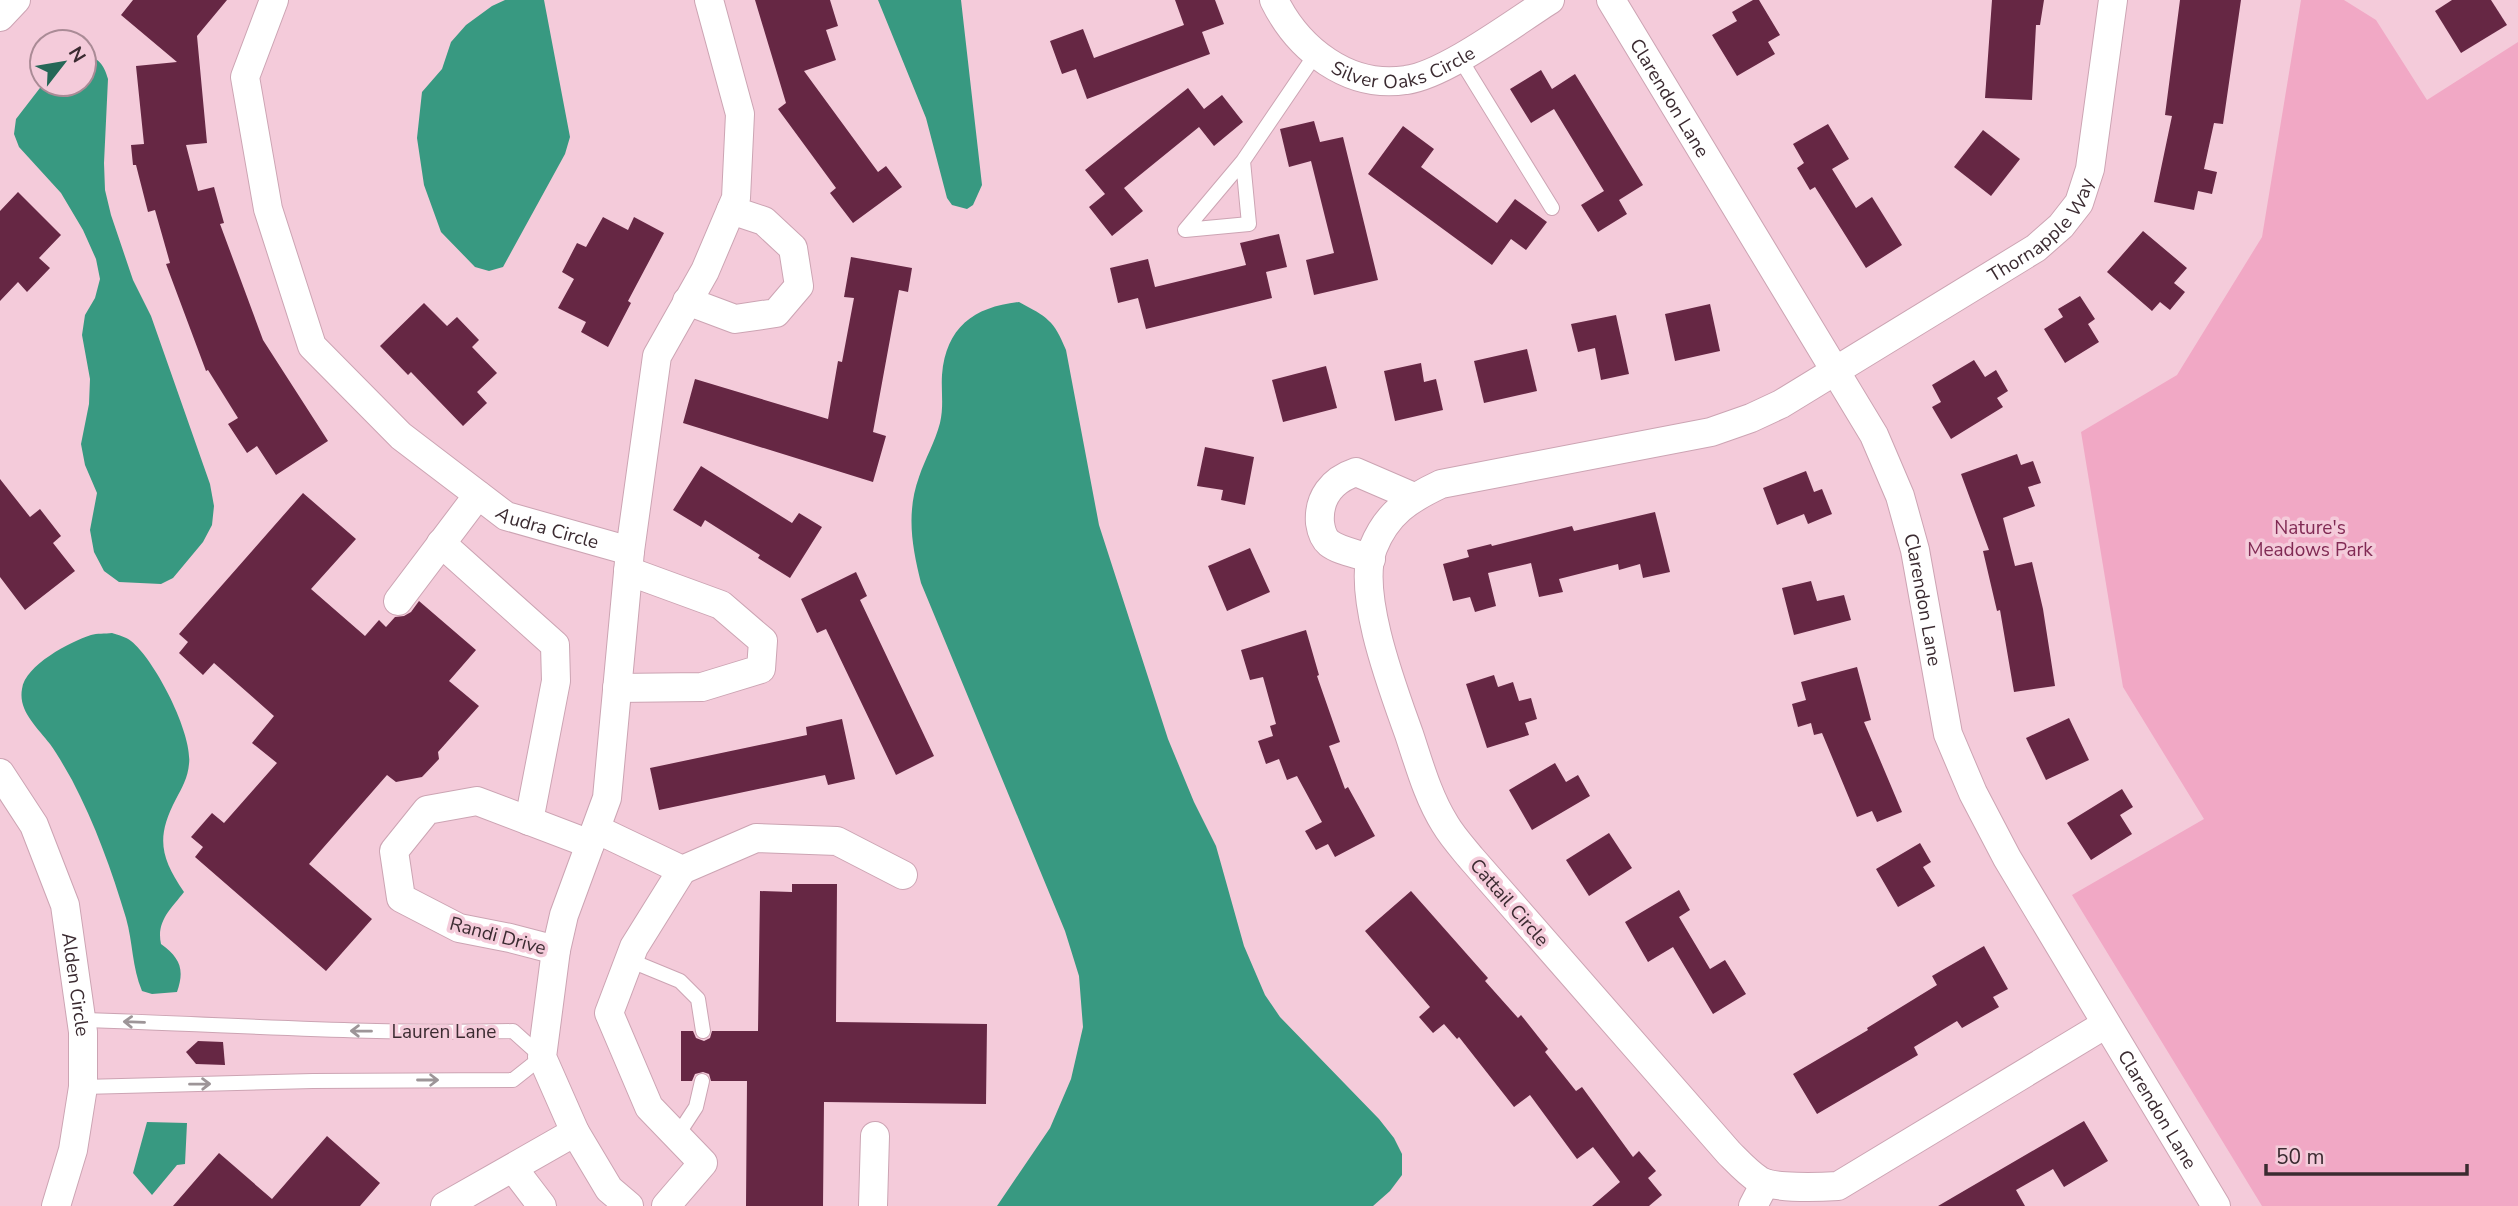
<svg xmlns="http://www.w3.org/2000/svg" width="2518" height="1206" viewBox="0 0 2518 1206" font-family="'Nunito Sans',sans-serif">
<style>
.green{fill:#f1a8c5}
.water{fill:#389981}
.building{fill:#662744}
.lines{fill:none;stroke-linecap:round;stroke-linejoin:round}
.lane-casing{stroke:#cca4b3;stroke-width:16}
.street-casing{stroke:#cca4b3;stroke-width:30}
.lane{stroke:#fff;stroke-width:14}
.street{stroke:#fff;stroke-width:28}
.oneway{stroke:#9d9598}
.labels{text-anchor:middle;stroke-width:7;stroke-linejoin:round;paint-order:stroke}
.street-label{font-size:19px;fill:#3b2b31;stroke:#f4cbda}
.park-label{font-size:19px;fill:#812a54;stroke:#f4cbda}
</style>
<rect width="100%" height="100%" fill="#f4cbda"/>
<path class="green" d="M2301 0H2344L2376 20 2427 100 2518 42V1206H2262L2072 895 2204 819 2123 687 2081 432 2177 375 2262 237Z"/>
<g class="water">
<path d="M505 0H544L570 137 565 154 503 267 489 271 475 267 441 232 424 185 417 138 422 92 442 69 451 42 466 25 492 6Z"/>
<path d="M878 0H961L982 185 973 205 967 209 952 205 947 198 926 118Z"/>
<path d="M84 54C99 58 104 65 108 79L104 163 105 190 111 215 133 280 151 316 210 484 214 506 212 525 203 542 173 578 161 584 119 582 104 571 94 552 90 530 97 493 85 465 81 444 89 404 90 379 82 335 85 315 95 298 100 279 96 259 83 230 61 193 19 147 14 134 16 119 43 84H84Z"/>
<path d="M1019 302C1047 317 1054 320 1066 350L1099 525 1168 739 1194 802 1216 846 1244 946 1265 995 1280 1017 1379 1119 1394 1138 1402 1154V1175L1390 1191 1373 1206H997L1050 1128 1071 1079 1083 1027 1079 976 1065 931 921 583C912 547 906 513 919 477 925 459 935 442 940 423 944 406 941 391 942 375 946 327 974 307 1019 302Z"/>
<path d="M112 633C118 635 126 637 131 641 155 660 193 734 189 764 188 777 182 788 176 799 156 837 160 857 184 892 171 909 156 921 161 944 180 958 185 969 177 992L152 994 142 991C132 967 133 943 126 918 112 871 95 824 72 780 65 768 58 755 50 744 37 727 18 711 22 689 25 665 70 642 91 635 97 633 105 634 112 633Z"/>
<path d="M147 1122 187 1123 185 1164 177 1165 152 1195 133 1173Z"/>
</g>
<g class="building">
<path d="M133 0H227L197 36 207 143 186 145 198 191 214 187 224 223 220 224 263 340 328 441 276 475 257 446 247 453 228 424 238 418 208 370 206 371 166 264 170 263 155 210 148 212 136 165H133L131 145 144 144 136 66 177 62 121 15Z"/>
<path d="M755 0H830L838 26 826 30 836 60 804 71 878 172 886 166 902 187 853 223 830 193 836 188 778 109 786 103Z"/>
<path d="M1175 0H1215L1224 24 1202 32 1210 54 1087 99 1076 69 1062 74 1050 41 1083 29 1094 58 1184 25Z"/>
<path d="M1753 0H1759L1780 35 1768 42 1775 54 1737 76 1712 35 1737 21 1732 12Z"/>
<path d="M1992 0H2044L2040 25H2036L2032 100 1985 98Z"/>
<path d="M2180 0H2241L2223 124 2214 123 2204 169 2217 172 2212 194 2198 191 2194 210 2154 202 2172 116 2165 115Z"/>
<path d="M2452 0H2491L2507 25 2461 53 2435 11Z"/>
<path d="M1541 70 1552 89 1575 74 1643 185 1619 200 1627 214 1598 232 1581 205 1604 191 1554 109 1531 123 1510 89Z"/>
<path d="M1188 88 1204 109 1222 95 1243 122 1214 146 1199 127 1124 188 1143 211 1112 236 1089 207 1105 194 1085 170Z"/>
<path d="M1314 121 1320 142 1343 137 1378 280 1314 295 1306 260 1334 253 1311 161 1289 167 1280 129Z"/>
<path d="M1828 124 1849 159 1832 169 1856 208 1872 197 1902 245 1866 268 1815 187 1810 190 1797 168 1804 163 1793 144Z"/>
<path d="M1403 126 1434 149 1421 167 1497 223 1515 199 1547 222 1526 250 1511 239 1492 265 1368 174Z"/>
<path d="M1983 130 2020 159 1991 196 1954 167Z"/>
<path d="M18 192 61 235 39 258 50 268 27 292 18 282 0 301V211Z"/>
<path d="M603 217 628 230 634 217 664 233 628 301 631 303 608 347 581 332 586 322 558 308 574 279 562 272 577 243 586 247Z"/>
<path d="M2143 231 2187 268 2174 283 2185 292 2170 310 2160 302 2152 311 2107 272Z"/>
<path d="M1279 234 1287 267 1266 272 1272 298 1146 329 1138 298 1118 303 1110 268 1148 259 1155 287 1246 265 1240 243Z"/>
<path d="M851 257 912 268 908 292 899 290 873 432 886 436 873 482 683 423 695 379 828 419 838 361 842 362 854 298 844 297Z"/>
<path d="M2080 296 2095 319 2088 324 2099 342 2065 363 2044 329 2063 317 2058 309Z"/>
<path d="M424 303 447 326 457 317 479 340 472 347 497 373 477 392 487 403 463 426 411 372 408 375 380 346Z"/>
<path d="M1710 304 1720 351 1675 361 1665 314Z"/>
<path d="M1616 315 1629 374 1601 380 1595 348 1578 352 1571 324Z"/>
<path d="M1527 349 1537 391 1484 403 1474 361Z"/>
<path d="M1974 360 1985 377 1996 370 2008 391 1997 398 2003 407 1951 439 1932 407 1941 402 1932 385Z"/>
<path d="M1421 363 1424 382 1436 379 1443 410 1395 421 1384 371Z"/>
<path d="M1326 366 1337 408 1283 422 1272 380Z"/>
<path d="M1205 447 1254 457 1245 505 1221 500 1223 490 1197 486Z"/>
<path d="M2017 454 2021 465 2033 461 2041 483 2028 487 2035 506 2003 518 2015 566 2032 562 2043 609 2055 686 2014 692 2000 610 1997 611 1983 551 1989 550 1961 474Z"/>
<path d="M701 466 792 523 799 513 822 527 790 578 758 558 760 555 705 520 701 527 673 510Z"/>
<path d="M1806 471 1814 492 1822 489 1832 514 1808 524 1804 514 1777 525 1763 488Z"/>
<path d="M0 479 30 517 40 509 61 536 53 543 75 571 25 610 0 577Z"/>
<path d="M303 493 356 539 311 589 365 636 379 620 386 627 395 617 404 616 411 612 419 601 476 650 449 681 479 706 438 752 439 759 422 777 396 782 387 775 309 864 372 919 326 971 195 857 203 847 191 837 212 813 224 823 277 763 252 743 274 716 214 663 203 675 179 653 188 642 179 634Z"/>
<path d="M1655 512 1670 572 1643 578 1640 564 1619 570 1618 564 1559 579 1563 592 1539 597 1531 563 1488 573 1496 606 1475 612 1470 597 1453 601 1443 564 1469 557 1467 550 1491 544 1492 546 1572 526 1574 531Z"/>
<path d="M1250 548 1270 592 1227 611 1208 566Z"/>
<path d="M856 572 867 596 860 600 934 756 896 775 826 629 817 633 801 599Z"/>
<path d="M1811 581 1817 601 1844 595 1851 620 1794 635 1782 588Z"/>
<path d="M1306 630 1319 675 1317 676 1340 742 1329 746 1345 789 1348 787 1375 836 1335 857 1328 844 1316 850 1305 831 1322 822 1297 776 1287 780 1279 759 1266 764 1258 741 1273 736 1270 726 1276 724 1263 677 1250 680 1241 650Z"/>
<path d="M1857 667 1871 720 1864 722 1902 812 1877 822 1872 811 1857 817 1822 733 1814 735 1811 723 1798 727 1792 704 1806 700 1801 682Z"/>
<path d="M1494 675 1498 687 1513 682 1519 701 1531 698 1537 719 1525 723 1529 735 1487 748 1466 684Z"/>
<path d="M2069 718 2089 760 2046 780 2026 738Z"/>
<path d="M842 719 855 779 828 785 825 775 659 810 650 768 807 735 806 727Z"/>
<path d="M1555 763 1566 782 1578 775 1590 796 1532 830 1509 790Z"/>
<path d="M2122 789 2133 807 2120 815 2132 834 2091 860 2067 823Z"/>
<path d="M1609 833 1632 868 1589 896 1566 860Z"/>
<path d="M1920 843 1931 862 1923 867 1935 886 1898 907 1876 869Z"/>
<path d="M792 884H837L836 1022 987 1024 986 1104 824 1102 823 1206H746L747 1081H711L709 1074 703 1072 695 1074 692 1081H681V1031H693L696 1038 704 1041 710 1038 712 1031H758L760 891 792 892Z"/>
<path d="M1679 890 1690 910 1679 917 1710 969 1725 960 1746 994 1713 1014 1673 947 1648 962 1625 922Z"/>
<path d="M1411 891 1488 978 1485 981 1518 1018 1521 1015 1548 1049 1545 1052 1576 1091 1582 1087 1633 1157 1639 1151 1656 1171 1648 1178 1662 1195 1649 1206H1592L1620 1182 1593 1147 1577 1159 1530 1095 1514 1107 1459 1037 1457 1039 1444 1024 1433 1033 1419 1017 1430 1007 1365 931Z"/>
<path d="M1984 946 2008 989 1993 997 1999 1007 1962 1028 1957 1021 1914 1047 1918 1055 1817 1114 1793 1074 1868 1030 1867 1028 1937 985 1932 976Z"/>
<path d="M198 1041 223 1042 225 1065 196 1064 186 1052Z"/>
<path d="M2084 1121 2108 1161 2064 1187 2053 1169 2016 1190 2025 1206H1938Z"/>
<path d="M327 1136 380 1183 360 1206H173L219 1153 272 1199Z"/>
</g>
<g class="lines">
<g class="lane-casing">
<g id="lane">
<path d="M1459 57 1552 208"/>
<path d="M1243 161 1185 230 1249 224 1243 161 1315 55"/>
<path d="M629 960 680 981 698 999 703 1031"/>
<path d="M81 1020C225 1024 369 1035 513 1031L542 1057 513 1080 313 1081 83 1087"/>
<path d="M677 1136 696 1107 702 1081"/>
</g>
</g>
<g class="street-casing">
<g id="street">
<path id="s1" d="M274 0 245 77 268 209 312 346 401 436 506 516 630 551"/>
<path id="s2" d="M1274 0C1298 49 1348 89 1406 80 1445 75 1515 22 1550 0"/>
<path id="s3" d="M1611 0 1874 435 1900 496 1915 550 1948 734 1973 793 2007 858 2216 1206"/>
<path d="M0 17 16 0"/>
<path d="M687 301 735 319 776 313 799 286 793 248 764 221 731 210"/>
<path d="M441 543 555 645 556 681 529 821"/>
<path d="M1371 559C1359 554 1339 551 1329 543 1323 538 1321 530 1320 523 1318 498 1332 480 1356 472L1414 497"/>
<path d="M398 601 478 495"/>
<path d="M617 688 702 687 761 669 763 641 721 605 628 571"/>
<path id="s4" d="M0 773 34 825 65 905 83 1032V1087L73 1150 56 1206"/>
<path d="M596 829 682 870 756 838 837 841 903 875"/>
<path d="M556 950 510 938 459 928 401 898 394 851 427 810 477 801 590 844"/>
<path id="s5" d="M2106 1024 1838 1186C1820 1187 1772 1189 1759 1180 1748 1173 1738 1162 1729 1153L1471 858C1462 847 1452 836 1445 824 1428 797 1419 764 1409 734 1393 689 1356 593 1373 548 1387 513 1409 499 1441 484L1711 432 1751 418 1781 404 2036 248 2061 226 2079 203 2090 169 2113 0"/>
<path d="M513 1168 542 1206"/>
<path d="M445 1206 575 1132"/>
<path d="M629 1206 609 1189 575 1132 542 1057 556 950 564 915 607 798 630 551 657 356 705 271 736 198 740 114 709 0"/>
<path d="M666 1206 703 1163 649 1107 609 1013 634 947 682 870"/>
<path d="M873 1206 875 1136"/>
<path d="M1753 1206 1765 1183"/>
</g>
</g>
<use href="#lane" class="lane"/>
<use href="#street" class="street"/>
</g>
<defs><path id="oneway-shaft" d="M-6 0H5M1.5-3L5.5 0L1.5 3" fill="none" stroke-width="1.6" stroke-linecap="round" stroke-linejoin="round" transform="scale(1.75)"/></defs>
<g class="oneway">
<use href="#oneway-shaft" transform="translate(134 1022) rotate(-178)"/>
<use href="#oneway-shaft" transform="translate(361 1031) rotate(-179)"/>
<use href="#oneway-shaft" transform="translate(428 1080)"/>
<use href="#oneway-shaft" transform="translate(200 1084) rotate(-1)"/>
</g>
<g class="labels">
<g class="street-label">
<text dy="7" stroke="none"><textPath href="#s2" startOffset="164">Silver Oaks Circle</textPath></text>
<text dy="7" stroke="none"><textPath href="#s3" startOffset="114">Clarendon Lane</textPath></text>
<text dy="7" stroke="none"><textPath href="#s5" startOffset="1920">Thornapple Way</textPath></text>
<text dy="7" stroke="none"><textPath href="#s1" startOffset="662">Audra Circle</textPath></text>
<text dy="7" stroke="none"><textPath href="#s3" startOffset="681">Clarendon Lane</textPath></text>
<text transform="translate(1510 902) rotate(49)" y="7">Cattail Circle</text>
<text transform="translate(498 935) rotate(15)" y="7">Randi Drive</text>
<text dy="7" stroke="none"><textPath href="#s4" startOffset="228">Alden Circle</textPath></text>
<text x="444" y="1038">Lauren Lane</text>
<text dy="7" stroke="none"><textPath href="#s3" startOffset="1248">Clarendon Lane</textPath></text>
</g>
<g class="park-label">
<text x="2310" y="534">Nature's<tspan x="2310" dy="22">Meadows Park</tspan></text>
</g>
</g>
<g transform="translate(63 63) rotate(59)"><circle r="33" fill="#f4cbda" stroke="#aa8b96" stroke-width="2"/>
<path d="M0-5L12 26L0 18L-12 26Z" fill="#256757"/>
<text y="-10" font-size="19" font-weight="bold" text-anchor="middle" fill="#3b2b31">N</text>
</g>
<path d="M2266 1164v10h201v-10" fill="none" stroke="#3b2b31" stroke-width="3.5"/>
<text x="2276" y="1164" font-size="21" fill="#3b2b31" stroke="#f4cbda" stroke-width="5" paint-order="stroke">50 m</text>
</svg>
